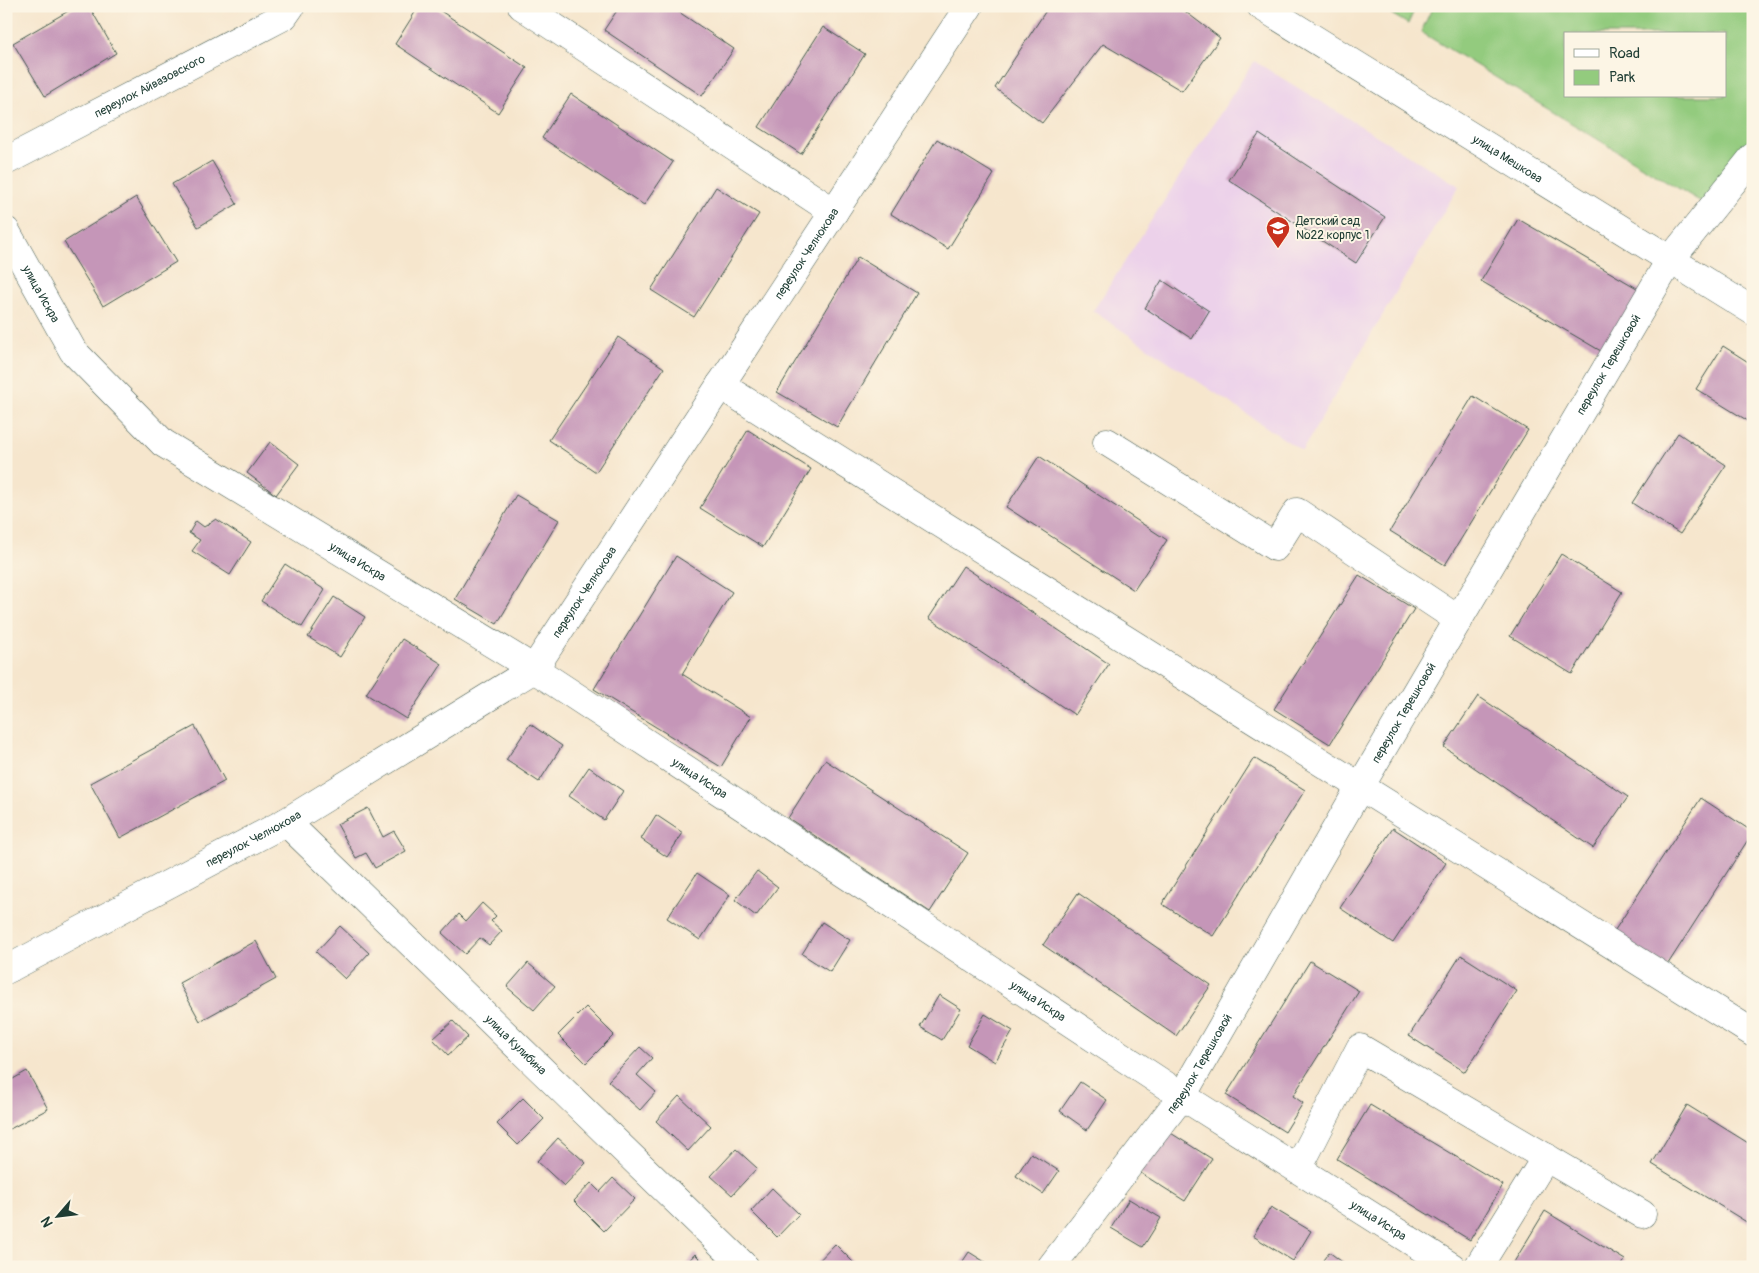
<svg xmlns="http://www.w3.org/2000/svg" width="1759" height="1273" viewBox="0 0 1759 1273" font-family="Pangolin,sans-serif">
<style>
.built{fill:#ecd1ea}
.green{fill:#93cb7e;stroke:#598459;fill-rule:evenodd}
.building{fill:#c596b8}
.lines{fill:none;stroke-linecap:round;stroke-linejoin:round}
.minor-casing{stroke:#3f564b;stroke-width:29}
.minor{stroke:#fff;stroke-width:28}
.labels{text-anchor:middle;stroke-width:4;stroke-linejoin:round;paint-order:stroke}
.street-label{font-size:12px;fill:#1f3d34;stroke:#fcf5e5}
.poi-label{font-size:12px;fill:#1f3d34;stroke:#fcf5e5;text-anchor:start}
</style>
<rect width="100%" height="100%" fill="#fcf5e5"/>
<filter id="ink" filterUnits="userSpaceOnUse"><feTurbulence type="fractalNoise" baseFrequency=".02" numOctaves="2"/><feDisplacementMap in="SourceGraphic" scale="10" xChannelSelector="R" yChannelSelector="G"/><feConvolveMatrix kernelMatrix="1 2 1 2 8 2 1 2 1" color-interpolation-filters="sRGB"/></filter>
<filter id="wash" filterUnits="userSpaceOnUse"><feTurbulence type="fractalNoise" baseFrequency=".0096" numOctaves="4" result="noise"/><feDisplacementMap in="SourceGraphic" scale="20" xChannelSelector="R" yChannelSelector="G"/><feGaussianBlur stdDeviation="1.12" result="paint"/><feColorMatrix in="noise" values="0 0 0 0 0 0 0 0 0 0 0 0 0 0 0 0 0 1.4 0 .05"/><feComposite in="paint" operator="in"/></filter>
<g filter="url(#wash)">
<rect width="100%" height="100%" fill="#f6e6cd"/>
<path class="built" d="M1254 61 1459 186 1302 451 1093 311Z"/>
<g class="green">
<path d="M1378 6H1416L1408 24Z"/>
<path d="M1433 6H1753V147L1711 208 1421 32ZM1565 34H1725V96H1565Z"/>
</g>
<g id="blocks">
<g class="building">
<path d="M77 6H89L116 53 45 96 13 43Z"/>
<path d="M419 6H433L527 68 498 113 395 44Z"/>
<path d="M620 6H670L734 49 702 96 604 30Z"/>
<path d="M1049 6H1178L1220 38 1182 91 1103 44 1042 123 995 88Z"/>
<path d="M823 27 865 54 801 154 759 127Z"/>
<path d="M571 94 673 162 644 205 542 138Z"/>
<path d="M1259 134 1385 217 1356 263 1229 180Z"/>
<path d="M937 139 994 174 948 249 891 214Z"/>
<path d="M212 161 237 204 198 227 172 184Z"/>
<path d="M716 187 759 214 694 317 651 290Z"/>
<path d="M136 197 176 262 103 306 64 242Z"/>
<path d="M1518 219 1642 291 1606 354 1481 281Z"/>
<path d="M858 257 917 293 837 427 777 392Z"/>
<path d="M1162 280 1209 311 1192 339 1145 308Z"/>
<path d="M618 337 664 368 596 472 549 440Z"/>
<path d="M1723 346 1753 365V424L1696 389Z"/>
<path d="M1473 396 1528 430 1445 565 1390 531Z"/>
<path d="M748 430 811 469 763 547 700 508Z"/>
<path d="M1678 433 1726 465 1680 534 1632 503Z"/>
<path d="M270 442 299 464 276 495 247 473Z"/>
<path d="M1039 456 1167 540 1134 590 1006 507Z"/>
<path d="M516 495 559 520 497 624 455 599Z"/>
<path d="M216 519 251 542 230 575 192 551 200 540 189 533 196 521 204 527Z"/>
<path d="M1561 554 1622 592 1572 674 1510 636Z"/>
<path d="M676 556 732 592 682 674 751 717 721 767 594 689Z"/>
<path d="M285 564 325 590 302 627 261 601Z"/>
<path d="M963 566 1109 664 1075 715 929 618Z"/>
<path d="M1359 575 1414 609 1330 744 1274 709Z"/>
<path d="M334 597 365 617 340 657 308 637Z"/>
<path d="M402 639 442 664 406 719 366 694Z"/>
<path d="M1478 696 1628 797 1593 848 1444 747Z"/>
<path d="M530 724 562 746 539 782 506 760Z"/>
<path d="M195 726 225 781 120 838 90 783Z"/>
<path d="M1254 758 1305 790 1213 936 1162 904Z"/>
<path d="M825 760 968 853 930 912 788 818Z"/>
<path d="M589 767 623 791 604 820 569 796Z"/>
<path d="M1701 798 1753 832 1666 967 1613 933Z"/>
<path d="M368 808 383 837 394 831 406 851 375 868 366 853 356 858 337 824Z"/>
<path d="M656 815 683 833 667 857 641 839Z"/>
<path d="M1393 828 1446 863 1393 943 1340 908Z"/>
<path d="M757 871 778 887 756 916 735 900Z"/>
<path d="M697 873 730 895 700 940 667 918Z"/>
<path d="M1078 893 1211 985 1176 1036 1043 945Z"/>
<path d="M482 903 496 916 491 921 502 931 489 945 480 938 465 954 442 933 459 914 466 921Z"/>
<path d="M822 922 850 940 830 972 802 954Z"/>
<path d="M340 926 369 953 345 979 316 952Z"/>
<path d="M256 941 276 979 200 1021 179 983Z"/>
<path d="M1461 955 1517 991 1465 1072 1409 1036Z"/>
<path d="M1310 961 1359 991 1293 1096 1303 1103 1285 1132 1226 1095Z"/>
<path d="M528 963 555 986 534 1010 507 987Z"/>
<path d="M939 995 961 1009 942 1040 920 1027Z"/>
<path d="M586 1007 614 1035 586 1063 558 1035Z"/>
<path d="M985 1014 1013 1031 995 1062 967 1045Z"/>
<path d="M453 1021 468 1037 448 1055 433 1039Z"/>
<path d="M640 1047 652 1058 637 1075 656 1092 640 1110 608 1081Z"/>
<path d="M27 1071 48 1109 6 1131V1083Z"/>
<path d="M1080 1082 1107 1100 1087 1130 1060 1111Z"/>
<path d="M679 1096 711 1126 688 1151 656 1121Z"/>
<path d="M523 1098 544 1119 518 1145 497 1124Z"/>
<path d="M1370 1105 1503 1185 1470 1240 1337 1159Z"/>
<path d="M1687 1105 1753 1146V1226L1652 1164Z"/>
<path d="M1166 1130 1212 1159 1185 1201 1139 1172Z"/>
<path d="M558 1138 586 1163 564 1186 537 1161Z"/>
<path d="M736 1149 757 1168 732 1195 711 1176Z"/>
<path d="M1031 1153 1059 1171 1043 1194 1016 1176Z"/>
<path d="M613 1178 635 1199 604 1231 574 1201 591 1183 600 1192Z"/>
<path d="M772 1188 799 1214 777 1237 751 1211Z"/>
<path d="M1129 1199 1161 1218 1143 1247 1111 1228Z"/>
<path d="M1271 1207 1311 1231 1293 1261 1253 1236Z"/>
<path d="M1545 1211 1625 1260 1621 1267H1511Z"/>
<path d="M835 1244 858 1267H813Z"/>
<path d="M969 1252 993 1267H959Z"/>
<path d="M1329 1252 1349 1267H1318Z"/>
<path d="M695 1254 708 1267H683Z"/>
</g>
</g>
</g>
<g filter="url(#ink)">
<use href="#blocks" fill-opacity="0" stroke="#3f564b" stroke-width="1"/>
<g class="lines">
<g class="minor-casing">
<g id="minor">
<path d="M522 6 834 212"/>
<path id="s1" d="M1261 6 1753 311"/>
<path id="s2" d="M6 161 284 16 291 6"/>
<path id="s3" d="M6 231 73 351 163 443 534 669 1182 1096 1452 1267"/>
<path d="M720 385 1753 1033"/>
<path d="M1107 442 1275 547 1297 512 1459 620"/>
<path id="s4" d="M286 822 745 1267"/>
<path id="s5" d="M6 970 286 822 534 669 969 6"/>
<path d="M1298 1169 1360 1048 1642 1214"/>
<path id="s6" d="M1051 1267 1182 1096 1360 787 1670 260 1753 157"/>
<path d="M1478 1267 1546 1157"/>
</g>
</g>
<use href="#minor" class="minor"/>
</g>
</g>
<defs>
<g id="school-pin" transform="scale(1.25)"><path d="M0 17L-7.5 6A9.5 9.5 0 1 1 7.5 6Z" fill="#c8321e" stroke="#fcf5e5"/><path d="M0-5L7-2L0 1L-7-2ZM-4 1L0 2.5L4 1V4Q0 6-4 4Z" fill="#fff"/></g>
</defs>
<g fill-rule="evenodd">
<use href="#school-pin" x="1278" y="228"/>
</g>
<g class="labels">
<g class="street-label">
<text dy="4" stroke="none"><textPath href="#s2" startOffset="162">переулок Айвазовского</textPath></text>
<text dy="4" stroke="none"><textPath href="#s1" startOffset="290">улица Мешкова</textPath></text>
<text dy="4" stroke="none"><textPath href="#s5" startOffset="1105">переулок Челнокова</textPath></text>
<text dy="4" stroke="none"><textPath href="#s3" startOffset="72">улица Искра</textPath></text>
<text dy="4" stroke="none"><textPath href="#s6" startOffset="1062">переулок Терешковой</textPath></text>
<text dy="4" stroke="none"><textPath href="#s3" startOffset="494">улица Искра</textPath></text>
<text dy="4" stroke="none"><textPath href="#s5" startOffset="700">переулок Челнокова</textPath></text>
<text dy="4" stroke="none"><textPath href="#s6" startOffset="658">переулок Терешковой</textPath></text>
<text dy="4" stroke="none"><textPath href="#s3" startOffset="899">улица Искра</textPath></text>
<text dy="4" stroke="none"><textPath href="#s5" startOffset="280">переулок Челнокова</textPath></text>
<text dy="4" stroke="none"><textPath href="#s3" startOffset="1304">улица Искра</textPath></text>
<text dy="4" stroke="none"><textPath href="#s4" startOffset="320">улица Кулибина</textPath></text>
<text dy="4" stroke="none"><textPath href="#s6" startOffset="252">переулок Терешковой</textPath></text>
<text dy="4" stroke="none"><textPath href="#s3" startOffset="1709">улица Искра</textPath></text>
</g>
<g class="poi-label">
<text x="1296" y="225">Детский сад<tspan x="1296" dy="14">№22 корпус 1</tspan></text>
</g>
</g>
<rect width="1759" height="1273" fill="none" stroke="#fcf5e5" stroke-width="25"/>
<rect x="1564" y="32" width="162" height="65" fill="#fcf5e5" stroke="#a4ab9e"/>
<rect x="1574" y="49" width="25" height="8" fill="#ffffff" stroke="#a4ab9e"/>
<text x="1609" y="58" font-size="15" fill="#1f3d34">Road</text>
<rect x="1574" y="70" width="25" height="15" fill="#93cb7e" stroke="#a4ab9e"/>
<text x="1609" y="82" font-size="15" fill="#1f3d34">Park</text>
<g transform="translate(58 1216) rotate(242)" stroke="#fcf5e5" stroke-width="4" paint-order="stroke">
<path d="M0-4L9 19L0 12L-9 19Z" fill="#1f3d34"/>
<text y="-8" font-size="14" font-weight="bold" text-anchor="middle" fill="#1f3d34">N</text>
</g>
</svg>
